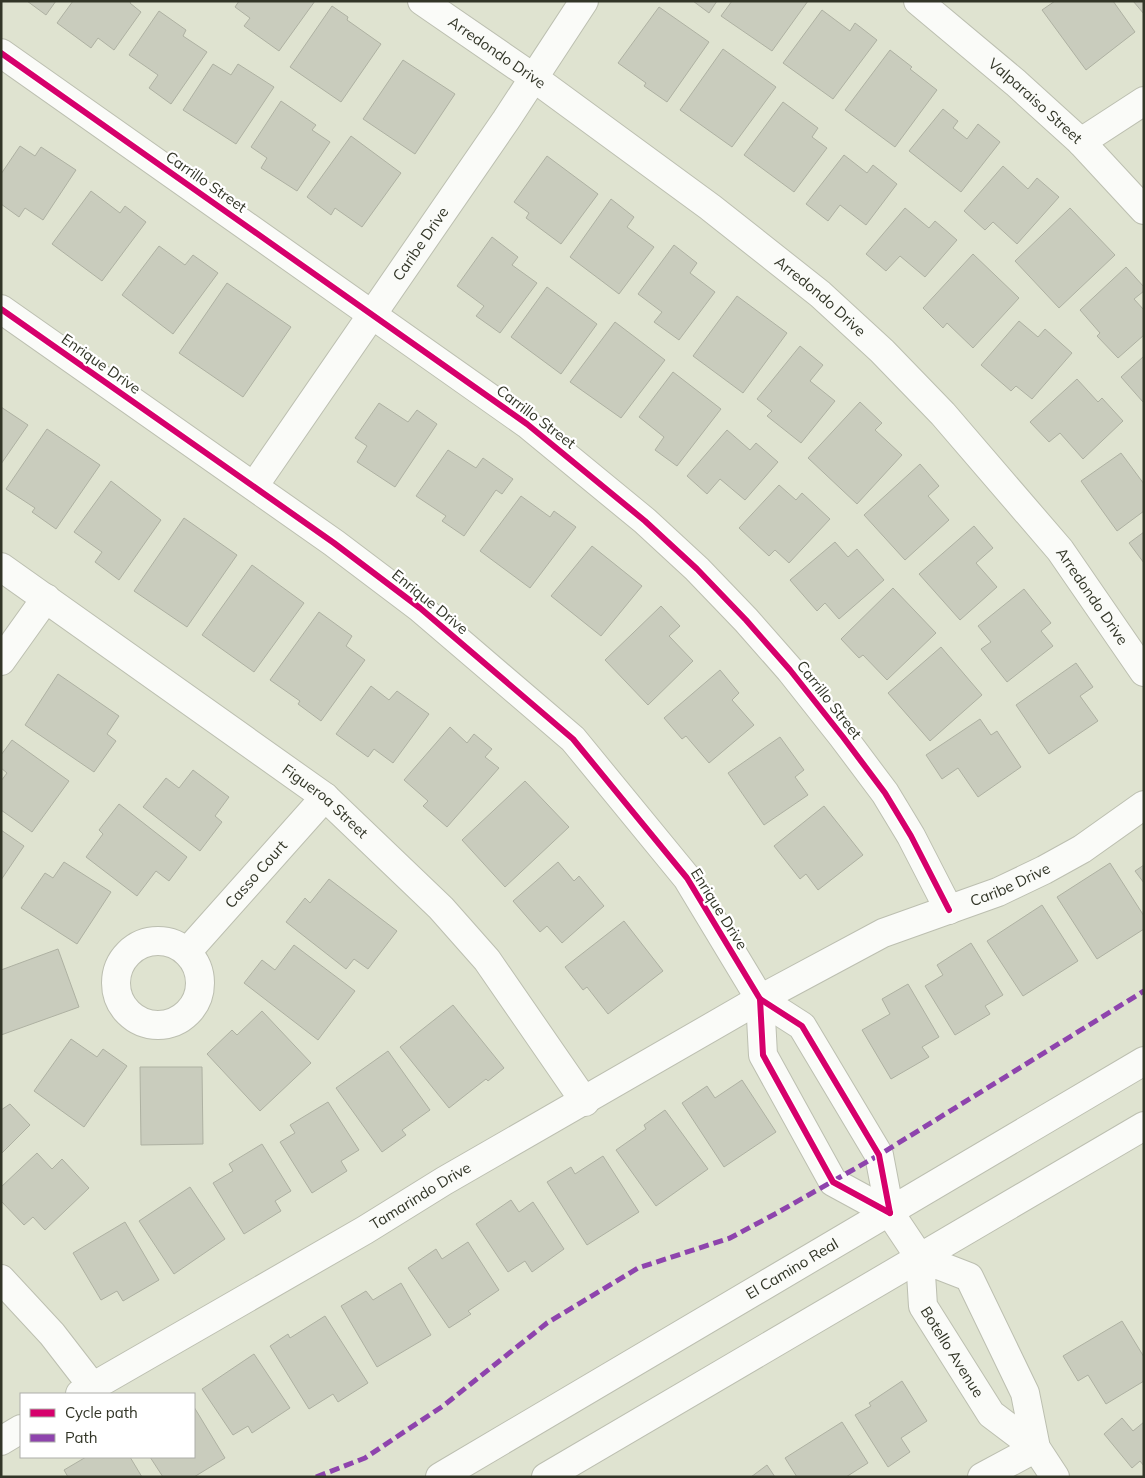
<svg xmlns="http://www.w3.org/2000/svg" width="1145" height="1478" viewBox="0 0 1145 1478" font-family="Mulish,sans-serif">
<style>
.building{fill:#c9ccbd;stroke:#aeb1a2}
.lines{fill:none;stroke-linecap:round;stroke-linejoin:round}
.minor-casing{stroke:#bcbfb0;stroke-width:30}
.major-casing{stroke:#bcbfb0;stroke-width:30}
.minor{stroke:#fafbf8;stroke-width:28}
.major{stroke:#fafbf8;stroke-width:28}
.quiet{stroke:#8e44ad;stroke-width:5;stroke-dasharray:10 5;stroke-linecap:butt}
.cycleway-casing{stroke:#fff;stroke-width:9}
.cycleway{stroke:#d6006c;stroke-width:6}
.labels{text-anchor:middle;stroke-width:4.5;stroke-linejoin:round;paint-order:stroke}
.street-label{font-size:15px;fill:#323527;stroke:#fff}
</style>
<rect width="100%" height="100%" fill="#dfe3d0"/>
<g class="building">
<path d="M27 1H56L46 15Z"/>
<path d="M73 1H131L130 3 141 12 114 50 98 38 91 48 57 23Z"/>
<path d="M239 1H315L279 51 244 26 250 18 235 7Z"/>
<path d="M693 1H717L709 13Z"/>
<path d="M732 1H808L772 51 721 16Z"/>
<path d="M1055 1H1113L1135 32 1086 70 1042 10Z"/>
<path d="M1133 1H1144V14Z"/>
<path d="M332 6 348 17 347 20 381 44 341 102 290 67Z"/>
<path d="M659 7 709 42 667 102 644 86 646 83 618 63Z"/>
<path d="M822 10 850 31 855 23 877 40 833 99 783 63Z"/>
<path d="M159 11 186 30 183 36 207 52 171 104 149 88 158 75 129 55Z"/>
<path d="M723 49 776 87 732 147 680 110Z"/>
<path d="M890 50 912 67 910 69 937 90 895 147 845 110Z"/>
<path d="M403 60 455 94 415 154 363 119Z"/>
<path d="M213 64 231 75 238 64 274 87 236 144 183 110Z"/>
<path d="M281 101 316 125 312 130 330 142 297 191 261 168 267 158 251 147Z"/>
<path d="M783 102 818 128 812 137 827 148 794 192 744 155Z"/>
<path d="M943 109 958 121 953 128 967 139 978 124 1000 142 961 192 909 151Z"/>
<path d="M351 136 401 173 362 227 335 208 331 215 307 197Z"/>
<path d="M20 146 35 156 41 147 76 170 43 220 25 208 19 217 1 204V174Z"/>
<path d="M844 155 867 173 873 165 897 184 866 225 840 205 828 221 806 204Z"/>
<path d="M547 156 598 194 561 244 526 218 529 213 514 202Z"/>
<path d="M1003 166 1028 189 1037 178 1059 197 1017 244 993 222 985 230 964 211Z"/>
<path d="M91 191 120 213 125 206 146 222 102 281 52 244Z"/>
<path d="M611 199 634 217 627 227 654 247 619 294 570 257Z"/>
<path d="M905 208 929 228 935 221 957 240 925 277 900 256 886 271 866 254Z"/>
<path d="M1070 208 1115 255 1059 308 1015 261Z"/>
<path d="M492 237 518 257 512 265 537 283 500 333 476 316 484 306 457 286Z"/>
<path d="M674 245 697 263 690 273 715 292 679 340 654 322 662 312 638 294Z"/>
<path d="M159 246 185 265 193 255 218 273 173 334 122 295Z"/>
<path d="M973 254 1019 298 973 348 947 323 943 328 923 308Z"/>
<path d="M1126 267 1144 287V291L1134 299 1144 310V335L1118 358 1097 336 1100 333 1080 310Z"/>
<path d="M227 283 291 327 243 397 179 353Z"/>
<path d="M547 287 597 324 561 374 511 337Z"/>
<path d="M737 296 787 333 743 393 693 356Z"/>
<path d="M1019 321 1038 337 1045 329 1072 353 1032 399 1016 386 1011 391 981 365Z"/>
<path d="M615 322 665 360 621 418 570 382Z"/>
<path d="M800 346 823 365 810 381 835 401 801 443 767 416 772 411 757 399Z"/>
<path d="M1144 356V401L1143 402 1121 377Z"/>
<path d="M673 372 721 409 677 466 655 450 664 437 639 417Z"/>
<path d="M1077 379 1098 402 1102 398 1123 421 1083 459 1060 433 1049 442 1030 422Z"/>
<path d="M860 402 882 423 875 430 902 455 857 504 808 458Z"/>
<path d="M379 403 408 422 417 410 437 424 395 487 357 462 367 446 355 438Z"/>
<path d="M1 407 28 425 1 464Z"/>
<path d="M47 429 100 465 56 529 32 512 35 508 6 489Z"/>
<path d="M727 430 750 450 756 443 778 462 745 500 720 479 707 494 687 476Z"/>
<path d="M448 450 476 468 483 458 513 479 502 494 496 490 464 536 442 521 446 516 416 496Z"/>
<path d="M1121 453 1144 484V511L1117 531 1081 481Z"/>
<path d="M920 464 939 486 928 496 949 520 905 560 864 515Z"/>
<path d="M111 481 161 520 119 580 95 562 102 552 74 532Z"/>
<path d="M779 485 796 500 802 493 830 519 789 563 775 550 769 556 739 528Z"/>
<path d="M521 496 550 517 554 511 576 527 530 588 480 551Z"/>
<path d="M184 518 237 555 187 627 134 591Z"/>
<path d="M974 526 993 548 976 563 997 587 960 620 919 574Z"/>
<path d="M1144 532V563L1129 543Z"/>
<path d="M835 542 848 557 857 549 884 580 839 619 825 603 817 611 790 580Z"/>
<path d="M592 546 642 586 601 636 551 596Z"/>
<path d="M252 565 304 603 254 672 202 635Z"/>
<path d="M893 588 936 633 887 680 863 655 859 658 841 639Z"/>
<path d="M1024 589 1051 623 1041 631 1053 646 1007 682 981 649 991 642 978 626Z"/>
<path d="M661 606 680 626 669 636 693 661 648 705 605 660Z"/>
<path d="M319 612 352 636 346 646 365 660 321 721 298 704 300 701 270 680Z"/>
<path d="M941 647 982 695 930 741 888 693Z"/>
<path d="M1076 663 1093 687 1080 696 1098 721 1049 754 1016 705Z"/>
<path d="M720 670 739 693 732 700 754 725 709 763 686 736 682 739 664 718Z"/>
<path d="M58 674 119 716 107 734 116 741 94 772 25 725Z"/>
<path d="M371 686 389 700 397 691 429 714 393 763 374 749 368 757 336 734Z"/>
<path d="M980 719 991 735 997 731 1021 767 978 797 958 768 942 779 926 755Z"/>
<path d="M450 727 467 743 474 734 492 749 485 757 499 768 447 827 423 806 428 801 404 780Z"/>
<path d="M780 737 804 770 795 777 808 795 764 825 728 773Z"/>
<path d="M12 740 69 781 32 832 1 810V781L7 773 1 768V755Z"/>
<path d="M193 770 229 797 215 816 222 822 200 851 143 807 166 778 179 788Z"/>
<path d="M525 781 569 827 505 887 462 840Z"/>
<path d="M119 804 187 857 169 881 156 871 137 896 86 857 103 834 99 830Z"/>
<path d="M824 806 863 855 818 890 806 874 800 879 774 846Z"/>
<path d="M1 830 24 846 1 880Z"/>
<path d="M64 862 111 892 77 944 21 908 45 873 53 878Z"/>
<path d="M558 862 574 881 579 876 604 906 562 943 547 926 540 932 513 901Z"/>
<path d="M1110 863 1144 916V929L1097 959 1057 897Z"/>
<path d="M1144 865V883L1135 871Z"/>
<path d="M329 879 397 931 368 969 354 959 346 969 286 922 305 898 310 903Z"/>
<path d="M1042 905 1078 961 1023 996 987 941Z"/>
<path d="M624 921 663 971 608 1014 587 987 583 990 565 967Z"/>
<path d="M971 943 1003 995 985 1006 990 1014 955 1035 925 986 943 975 937 965Z"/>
<path d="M294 945 355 991 318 1040 244 983 262 960 275 970Z"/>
<path d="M58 949 79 1007 1 1035V970Z"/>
<path d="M908 984 939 1037 922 1047 929 1057 891 1079 862 1030 890 1014 882 999Z"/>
<path d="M453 1005 504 1068 488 1081 486 1079 449 1108 400 1047Z"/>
<path d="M262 1011 311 1063 260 1111 207 1054 232 1030 237 1035Z"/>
<path d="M71 1039 97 1057 103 1049 127 1066 84 1127 34 1091Z"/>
<path d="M388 1051 430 1110 402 1130 406 1135 382 1152 336 1088Z"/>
<path d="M140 1067H202L203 1144 141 1145Z"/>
<path d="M742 1080 776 1132 724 1167 682 1103 707 1086 715 1098Z"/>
<path d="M328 1102 359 1150 341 1161 347 1171 312 1193 280 1142 295 1133 290 1125Z"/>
<path d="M10 1104 30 1125 1 1154V1110Z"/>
<path d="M665 1110 708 1169 656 1206 616 1150 646 1129 644 1125Z"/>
<path d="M262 1144 291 1191 275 1201 281 1211 244 1234 213 1183 233 1171 229 1164Z"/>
<path d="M37 1153 52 1169 62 1159 89 1188 45 1230 33 1217 24 1225 1 1201V1187Z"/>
<path d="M603 1156 639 1212 587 1245 547 1182 571 1167 575 1174Z"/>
<path d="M190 1187 225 1239 174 1274 139 1221Z"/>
<path d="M511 1200 519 1212 533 1202 564 1249 532 1272 525 1261 508 1272 476 1224Z"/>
<path d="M125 1222 159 1280 123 1301 117 1291 101 1300 73 1253Z"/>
<path d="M468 1242 499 1290 468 1311 471 1314 449 1328 408 1268 436 1249 442 1259Z"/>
<path d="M401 1283 431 1335 377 1367 341 1306 366 1291 373 1300Z"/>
<path d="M325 1316 368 1383 338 1402 333 1394 309 1409 270 1346 288 1334 290 1338Z"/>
<path d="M1122 1321 1144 1357V1381L1106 1404 1088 1375 1078 1381 1063 1356Z"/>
<path d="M254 1354 290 1408 252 1433 248 1426 233 1435 202 1389Z"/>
<path d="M902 1381 927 1421 901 1438 910 1452 888 1467 855 1415 871 1406 869 1403Z"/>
<path d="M194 1407 225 1458 194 1477H163L150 1457H194Z"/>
<path d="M1122 1418 1133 1431 1144 1422V1466L1140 1461 1132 1468 1104 1434Z"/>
<path d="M842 1422 868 1463 846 1477H797L785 1458Z"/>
<path d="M86 1457H130L142 1477H68L64 1470Z"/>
<path d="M767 1465 775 1477H751Z"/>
</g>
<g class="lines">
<g class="minor-casing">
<g id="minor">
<path id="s1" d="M422 1 534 78 710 207 820 294 882 351 943 414 1060 550 1144 672"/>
<path id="s2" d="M918 1 1016 83 1081 142 1144 210"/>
<path d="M1 53 527 424 645 521 697 569 746 620 790 670 843 737 885 793 911 836 949 910"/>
<path d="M1081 142 1144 101"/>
<path d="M1 309 334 543 420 608 573 739 687 878 760 999 802 1026 879 1155 890 1213"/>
<path id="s3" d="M254 486 506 120 584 1"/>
<path id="s4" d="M1 567 325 797 441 908 487 960 585 1102"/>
<path d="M1 661 46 598"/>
<circle cx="158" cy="983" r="42"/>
<path id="s5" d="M187 952 325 797"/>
<path d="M760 999 763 1055 833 1182 890 1213"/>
<path d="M1 1279 52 1334 93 1387"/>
<path id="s6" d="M80 1394 365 1230 444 1181 760 999 883 933 998 892 1044 870 1082 849 1144 805"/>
<path d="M1 1441 21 1429"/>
<path id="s7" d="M1036 1448 1025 1393 969 1277 920 1258 923 1306 991 1414 1036 1448 1055 1477"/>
<path d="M982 1477 1036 1448"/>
</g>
</g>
<g class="major-casing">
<g id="major">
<path d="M890 1213 920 1258"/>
<path id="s8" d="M440 1477 1144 1061"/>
<path d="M546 1477 1144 1126"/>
</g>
</g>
<use href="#minor" class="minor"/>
<use href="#major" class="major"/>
<path class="quiet" d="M316 1477 365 1458 443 1406 547 1323 638 1268 730 1238 775 1214 879 1155 1144 991"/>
<g class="cycleway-casing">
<g id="cycleway">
<path d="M1 53 527 424 645 521 697 569 746 620 790 670 843 737 885 793 911 836 949 910"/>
<path d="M1 309 334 543 420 608 573 739 687 878 760 999 802 1026 879 1155 890 1213"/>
<path d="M760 999 763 1055 833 1182 890 1213"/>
</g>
</g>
<use href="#cycleway" class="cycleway"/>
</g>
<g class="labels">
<g class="street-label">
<text dy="5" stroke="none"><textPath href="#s1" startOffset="91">Arredondo Drive</textPath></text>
<text dy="5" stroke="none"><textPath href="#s2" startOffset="154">Valparaiso Street</textPath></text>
<text transform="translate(206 182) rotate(35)" y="5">Carrillo Street</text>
<text dy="5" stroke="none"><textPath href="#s3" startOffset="294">Caribe Drive</textPath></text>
<text dy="5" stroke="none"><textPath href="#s1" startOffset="496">Arredondo Drive</textPath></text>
<text transform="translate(101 364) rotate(35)" y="5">Enrique Drive</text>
<text transform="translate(536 417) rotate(37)" y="5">Carrillo Street</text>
<text dy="5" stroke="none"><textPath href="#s1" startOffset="902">Arredondo Drive</textPath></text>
<text transform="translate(430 602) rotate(39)" y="5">Enrique Drive</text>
<text transform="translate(829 700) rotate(52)" y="5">Carrillo Street</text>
<text dy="5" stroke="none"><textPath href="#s4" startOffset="400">Figueroa Street</textPath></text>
<text dy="5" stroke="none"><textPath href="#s5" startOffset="104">Casso Court</textPath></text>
<text dy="5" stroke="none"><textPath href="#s6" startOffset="1062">Caribe Drive</textPath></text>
<text transform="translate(719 909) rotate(58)" y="5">Enrique Drive</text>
<text dy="5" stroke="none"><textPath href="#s6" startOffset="394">Tamarindo Drive</textPath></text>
<text dy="5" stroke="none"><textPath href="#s8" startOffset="409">El Camino Real</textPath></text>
<text dy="5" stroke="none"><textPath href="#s7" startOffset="340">Botello Avenue</textPath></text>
</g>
</g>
<rect width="1145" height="1478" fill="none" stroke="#323527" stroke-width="5"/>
<rect x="20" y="1393" width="175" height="65" fill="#ffffff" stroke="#adaea9"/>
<rect x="30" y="1409" width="25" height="8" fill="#d6006c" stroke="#adaea9"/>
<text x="65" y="1418" font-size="15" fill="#323527">Cycle path</text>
<rect x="30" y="1434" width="25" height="8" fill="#8e44ad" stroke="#adaea9"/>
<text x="65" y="1443" font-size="15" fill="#323527">Path</text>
</svg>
